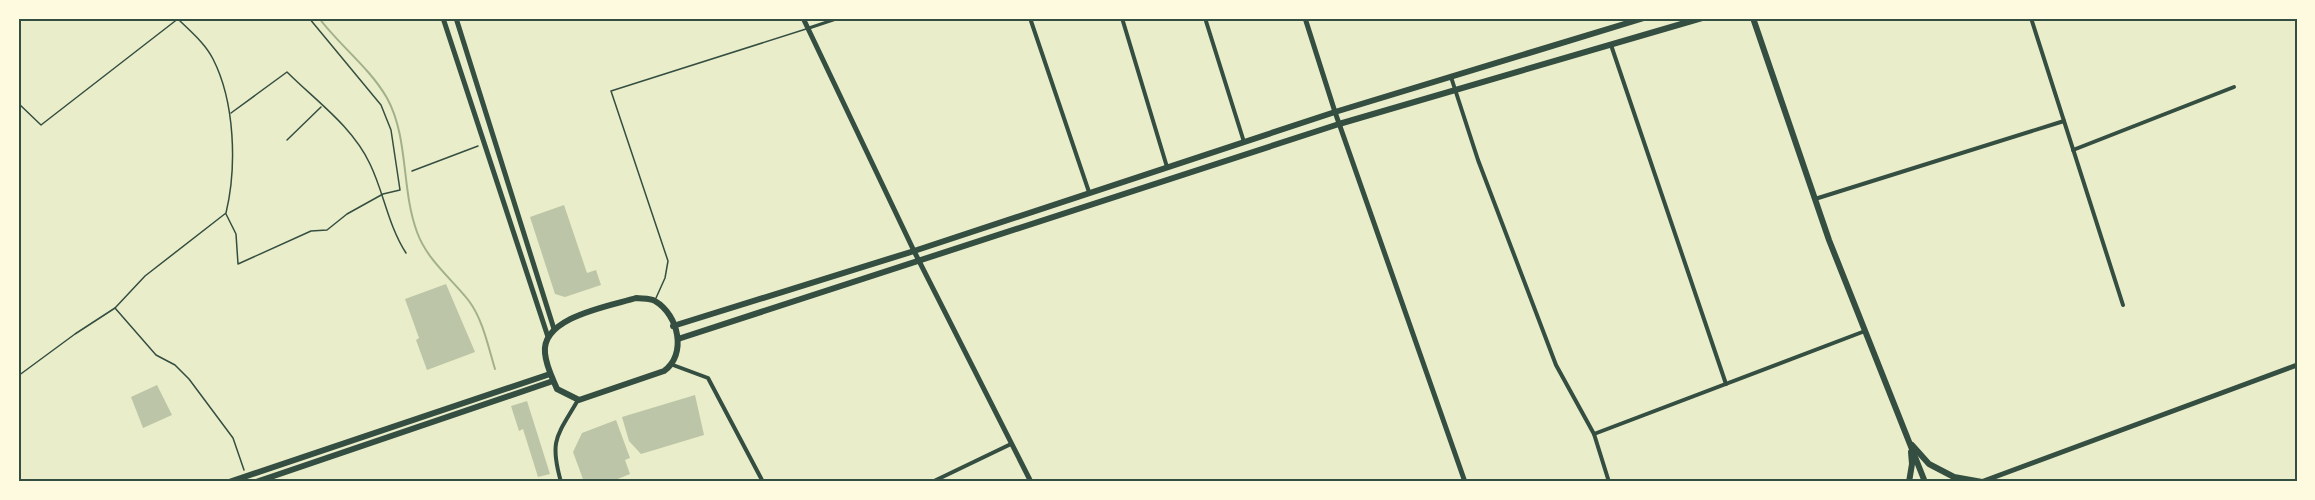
<svg xmlns="http://www.w3.org/2000/svg" width="2315" height="500" viewBox="0 0 2315 500" font-family="'Open Sans',sans-serif">
<style>
.lines{fill:none;stroke-linecap:round;stroke-linejoin:round}
.stream{stroke:#a3b18a;stroke-width:2}
.building{fill:#bcc5a7}
.path{stroke:#344e41;stroke-width:1.5}
.service{stroke:#344e41;stroke-width:1.5}
.pedestrian{stroke:#344e41;stroke-width:3}
.minor{stroke:#344e41;stroke-width:4}
.secondary{stroke:#344e41;stroke-width:5}
.primary{stroke:#344e41;stroke-width:6}
.neatline{fill:none;stroke:#344e41;stroke-width:2}
</style>
<rect width="100%" height="100%" fill="#e9edc9"/>
<g class="lines">
<path class="stream" d="M319 18C340 46 369 67 387 98 409 138 401 189 417 232 427 260 451 278 469 301 483 320 488 346 495 369"/>
</g>
<g class="building">
<path d="M564 205 587 273 596 270 601 285 565 297 555 294 530 217Z"/>
<path d="M446 284 475 352 427 370 416 340 419 338 405 299Z"/>
<path d="M157 385 172 415 143 428 131 397Z"/>
<path d="M695 395 704 435 641 454 629 441 622 417Z"/>
<path d="M527 401 550 474 538 477 523 429 519 431 511 406Z"/>
<path d="M616 420 630 458 625 460 630 474 610 482H584L573 452 582 433Z"/>
</g>
<g class="lines">
<g class="path">
<path d="M18 103 41 125 179 18"/>
<path d="M231 113 287 72C316 101 352 126 370 164 384 193 388 225 406 253"/>
<path d="M287 140 321 107"/>
<path d="M412 171 478 146"/>
<path d="M226 214 236 234 238 264 311 231 327 230 347 214 383 194 400 190 391 130 381 105 309 18"/>
<path d="M115 308 156 355 175 365 189 379 233 438 244 470"/>
<path d="M18 376 75 334 115 308 145 276 226 213C237 167 235 102 213 59 205 43 190 31 177 18"/>
</g>
<path class="service" d="M656 298 665 278 668 261 611 91 806 29"/>
<path class="pedestrian" d="M809 28 839 18"/>
<g class="minor">
<path d="M1030 18 1089 192"/>
<path d="M1122 18 1167 167"/>
<path d="M1205 18 1244 142"/>
<path d="M2031 18 2123 305"/>
<path d="M1611 45 1726 384"/>
<path d="M1451 77 1478 160 1556 365 1594 434 1609 482"/>
<path d="M2073 150 2234 87"/>
<path d="M1815 199 2064 121"/>
<path d="M673 365 708 378 763 482"/>
<path d="M1594 434 1865 331"/>
<path d="M561 482C549 440 557 436 578 400"/>
<path d="M932 482 1011 444"/>
</g>
<g class="secondary">
<path d="M443 18 548 337"/>
<path d="M456 18 554 329"/>
<path d="M803 18 914 251 1031 482"/>
<path d="M1305 18 1335 112 1465 482"/>
<path d="M1981 482 2297 365"/>
</g>
<g class="primary">
<path d="M1753 18 1829 240 1925 482"/>
<path d="M636 298C642 299 650 298 655 301 679 315 687 355 664 371L579 400 557 389C552 377 546 366 545 353 541 317 610 306 636 298Z"/>
<path d="M673 326 914 251 1335 112 1644 18"/>
<path d="M678 339 1339 124 1702 18"/>
<path d="M1912 445 1929 464 1954 477 1982 482"/>
<path d="M229 482 550 374"/>
<path d="M256 482 553 381"/>
<path d="M1909 482 1912 464 1911 452"/>
</g>
</g>
<rect width="2315" height="500" fill="none" stroke="#fefae0" stroke-width="39"/>
<rect x="20" y="20" width="2276" height="460" class="neatline"/>
</svg>
